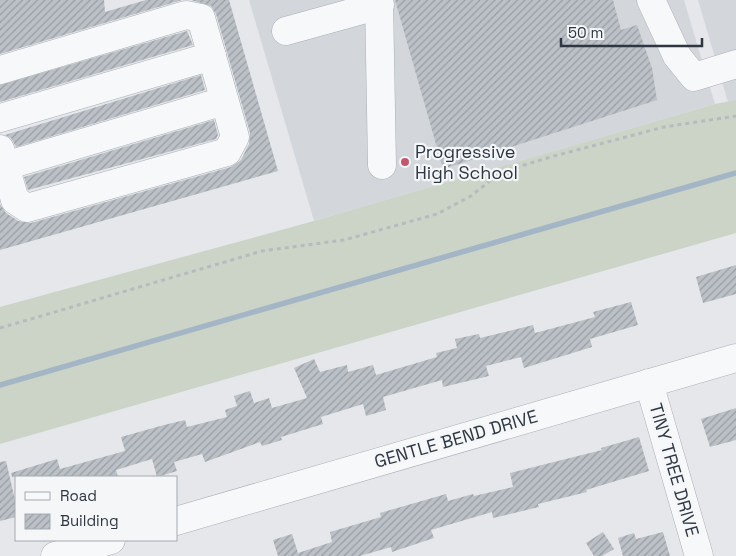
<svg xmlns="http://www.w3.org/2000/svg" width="736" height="556" viewBox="0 0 736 556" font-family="'Space Grotesk',sans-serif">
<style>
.built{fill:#d3d7dc}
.grass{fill:#cbd4c7}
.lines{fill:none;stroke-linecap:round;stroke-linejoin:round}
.stream{stroke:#a4b6c6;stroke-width:5.5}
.building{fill:url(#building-hatch)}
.minor-casing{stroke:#aaaeb5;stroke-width:29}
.path{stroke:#b7babe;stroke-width:3;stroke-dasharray:4 4;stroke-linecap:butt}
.minor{stroke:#f7f8f9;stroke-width:28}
.poi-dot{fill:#c0596d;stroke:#f4f6f8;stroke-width:2}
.labels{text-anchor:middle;stroke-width:4.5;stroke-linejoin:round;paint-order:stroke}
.poi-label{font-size:18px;fill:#2e3642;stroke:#f4f6f8;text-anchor:start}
.street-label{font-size:18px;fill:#2e3642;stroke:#f4f6f8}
</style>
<defs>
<pattern id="building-hatch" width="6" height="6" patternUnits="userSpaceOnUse" patternTransform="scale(1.25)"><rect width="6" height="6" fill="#bcc1c7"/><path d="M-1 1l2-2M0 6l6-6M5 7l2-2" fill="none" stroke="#999ea3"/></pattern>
</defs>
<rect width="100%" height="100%" fill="#e5e7eb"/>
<g class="built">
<path d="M249 0H684L715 104 314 221Z"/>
<path d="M698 0H736V100L728 102Z"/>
</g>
<path class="grass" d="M736 100V233L0 444V307L314 221 715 104Z"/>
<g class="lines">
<path class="stream" d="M0 385 736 173"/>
</g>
<g class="building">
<path d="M0 0H104L105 12 146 0H182L0 54Z"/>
<path d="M191 0H229L278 171 0 250V204L6 213 18 221 31 223 231 167 241 160 249 144 250 133 216 14 211 6Z"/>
<path d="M395 0H613L621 30 637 25 652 68 657 100 443 169Z"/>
<path d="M187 31 193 45 0 102V85Z"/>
<path d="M201 75 205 90 16 147 11 138 5 135Z"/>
<path d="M214 120 218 135 216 139 28 190 24 177Z"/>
<path d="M736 265V294L703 303 696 277Z"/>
<path d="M631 302 638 325 590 339 592 347 524 368 521 357 486 366 489 376 443 387 442 380 383 397 386 410 366 416 363 404 321 417 323 424 281 437 282 440 262 446 260 442 205 462 202 454 174 462 177 471 157 477 152 459 116 470 118 477H12L11 473 57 459 60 469 125 451 121 437 164 425 185 420 187 427 227 417 225 410 237 406 234 396 250 391 254 403 269 398 272 408 307 398 294 368 314 359 320 372 347 365 348 372 373 365 376 375 437 357 436 353 457 348 455 339 479 334 480 338 533 325 535 333 595 317 593 312Z"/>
<path d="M736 408V440L710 447 701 419Z"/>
<path d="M639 437 649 471 586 490 587 492 538 504 539 507 493 518 492 512 431 530 434 538 392 552 391 547 360 556H278L273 540 292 534 298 553 332 542 330 532 381 517 380 513 446 494 448 501 473 494 474 496 513 487 510 473 602 450 601 448Z"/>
<path d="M6 461 16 504V517L0 521V462Z"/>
<path d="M603 532 614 549 602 556H594L586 543Z"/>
<path d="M663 532 670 556H623L618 538 634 533 636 539Z"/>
</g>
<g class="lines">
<g class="minor-casing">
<g id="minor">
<path d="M379 0 382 165"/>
<path d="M651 0 677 56 694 77 736 64"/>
<path d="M286 31 380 5"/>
<path d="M0 70 186 15 201 18 235 137 227 152 27 208 15 200 0 149"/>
<path d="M0 118 212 56"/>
<path d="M5 166 224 101"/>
<path d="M649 383 699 556"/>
<path d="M176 521 736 358"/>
<path d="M55 556 111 540"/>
</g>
</g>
<path class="path" d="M0 328 262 251 344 240 437 214 471 196 501 172 554 156 664 127 736 116"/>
<use href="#minor" class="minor"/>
</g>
<circle class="poi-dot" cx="405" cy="162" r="5"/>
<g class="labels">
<g class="poi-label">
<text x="415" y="158">Progressive<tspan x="415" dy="21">High School</tspan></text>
</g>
<g class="street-label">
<text transform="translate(456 439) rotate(-16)" y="6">GENTLE BEND DRIVE</text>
<text transform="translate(674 470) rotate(74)" y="6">TINY TREE DRIVE</text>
</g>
</g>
<rect x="15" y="476" width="162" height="65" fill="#f4f6f8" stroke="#a5a9af"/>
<rect x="25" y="492" width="25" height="8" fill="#f7f8f9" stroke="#a5a9af"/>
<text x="60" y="501" font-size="15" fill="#2e3642">Road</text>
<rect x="25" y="514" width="25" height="15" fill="url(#building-hatch)" stroke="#a5a9af"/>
<text x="60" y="526" font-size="15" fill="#2e3642">Building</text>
<path d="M561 38v8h141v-8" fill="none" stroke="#2e3642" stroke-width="2.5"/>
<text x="568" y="38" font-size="15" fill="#2e3642" stroke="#f4f6f8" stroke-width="4" paint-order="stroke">50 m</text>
</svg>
